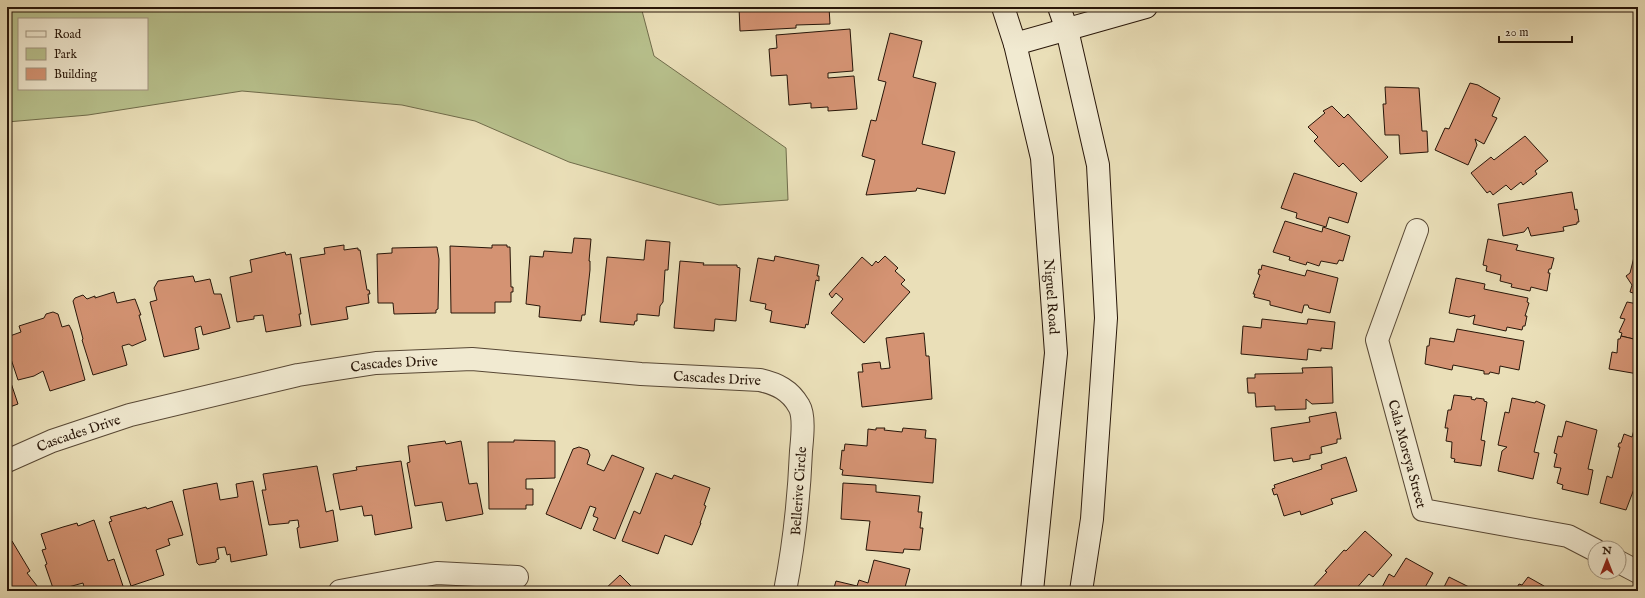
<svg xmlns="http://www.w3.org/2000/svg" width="1645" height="598" viewBox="0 0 1645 598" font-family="'IM FELL English',serif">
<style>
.green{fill:#b8c18d;stroke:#706c4b;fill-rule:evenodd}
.building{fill:#d49373;stroke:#281609}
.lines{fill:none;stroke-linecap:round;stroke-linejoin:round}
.street-casing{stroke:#584835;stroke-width:24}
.secondary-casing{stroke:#281609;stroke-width:24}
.street{stroke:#f1ead1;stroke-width:22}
.secondary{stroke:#f1ead1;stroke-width:22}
.labels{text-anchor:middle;stroke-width:3;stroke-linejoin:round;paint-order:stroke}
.street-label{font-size:14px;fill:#281609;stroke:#f1ead1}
</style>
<rect width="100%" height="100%" fill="#eadfb8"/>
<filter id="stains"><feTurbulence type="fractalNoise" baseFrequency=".005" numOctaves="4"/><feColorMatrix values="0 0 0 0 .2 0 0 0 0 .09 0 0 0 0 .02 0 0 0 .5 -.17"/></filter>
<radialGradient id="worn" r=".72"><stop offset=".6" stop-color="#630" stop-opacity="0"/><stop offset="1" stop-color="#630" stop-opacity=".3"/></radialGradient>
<path class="green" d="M7 7H641L654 56 786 148 788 200 719 205 569 162 475 121 402 105 242 91 88 115 7 122ZM19 19H147V89H19Z"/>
<g class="building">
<path d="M739 7H829L830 24 796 25V28L740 31Z"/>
<path d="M850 29 853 71 828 73V78L854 76 857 109 828 111V107L811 108V103L789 105 787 75 771 76 769 49 777 48 776 35Z"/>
<path d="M890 33 922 41 913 77 936 83 922 144 955 152 945 194 917 188 916 191 866 195 875 160 862 156 871 120 876 121 886 82 878 80Z"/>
<path d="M1470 83 1478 85 1500 98 1492 116 1497 118 1484 144 1475 139 1477 145 1468 165 1435 150 1445 128 1449 129Z"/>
<path d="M1385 87 1419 88 1422 131H1427L1428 152 1400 154 1399 135H1385L1383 104H1386Z"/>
<path d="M1332 106 1344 118 1348 114 1388 157 1361 182 1343 163 1339 167 1314 141 1318 137 1308 127 1325 113 1323 111Z"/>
<path d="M1525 136 1548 161 1535 171 1537 174 1523 185 1521 182 1511 190 1506 185 1493 195 1490 191 1487 193 1471 173 1491 157 1494 160Z"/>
<path d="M1294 173 1357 193 1348 223 1329 217 1326 227 1296 218 1297 213 1281 208Z"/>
<path d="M1572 192 1575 210 1577 209 1579 222H1577V224L1563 227 1564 231 1531 236 1528 227 1524 232 1503 236 1498 204Z"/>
<path d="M1285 221 1322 232 1323 227 1350 236 1343 261 1339 260 1337 264 1321 261 1319 266 1307 262 1306 265 1289 260 1290 257 1273 252Z"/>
<path d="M574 238 591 239 589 261H590V270L585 315H582L581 321 539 317 540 306 526 304 530 256 543 257 544 251 572 253Z"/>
<path d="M1488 239 1518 245 1516 250 1554 258 1551 269H1549L1548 273H1550L1547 291 1531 287 1530 291 1511 287 1512 284 1500 281 1501 275 1486 271 1487 266 1483 265Z"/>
<path d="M646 240 670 242 668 270H665L663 302 660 306 659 316 637 314V321H635L634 325 600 322 607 257 644 260Z"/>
<path d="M1638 242V258L1634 257Z"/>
<path d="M344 245V250L358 248V250H360L367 290H369L370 294H368L369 303 346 307 348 319 311 325 300 258 325 254 324 248Z"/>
<path d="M492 245H507V247H510L511 287H513V292H511V302H495V313H451L450 246 492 248Z"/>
<path d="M437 247 439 259 438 309 436 310V313L394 314 393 303H378L377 254 392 253V248Z"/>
<path d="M285 252 286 255 291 254 301 314H299L301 326 266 332 263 315 254 316V319L237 322 230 277 252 272 250 260Z"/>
<path d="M775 256 819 265 817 276H819V281L816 280 808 325 806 324 805 328 770 322 772 311 765 309 766 304 750 301 758 258 774 261Z"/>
<path d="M885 256 898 268 895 271 905 280 901 284 910 292 864 343 831 313 843 299 836 293 832 298 829 294 862 257 872 266 876 261 878 263Z"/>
<path d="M1634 257 1638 258V297L1635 296 1636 294 1630 292 1632 285 1626 276 1630 273Z"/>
<path d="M680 261 704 263 703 265H737V267L740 268 736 321 715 319 714 331 674 328Z"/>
<path d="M1262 265 1305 276 1307 270 1338 278 1330 313 1309 308 1308 305H1304L1302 313 1270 305V301L1254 297 1255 294H1253L1260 275 1258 274 1259 269 1261 270Z"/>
<path d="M193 276 195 282 210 279 214 294H221L230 328 203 335 201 326 195 328 199 349 164 357 150 302 157 300 154 288 158 281Z"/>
<path d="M1456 278 1485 284 1484 289 1528 298 1527 302 1529 303 1525 316H1527L1525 326H1523L1522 330 1507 327 1506 331 1473 324 1475 315 1469 317 1449 313Z"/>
<path d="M114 292 117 303 135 299 141 315H139L146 340 132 346 129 344 122 346 127 365 93 375 82 340 83 339 73 301 75 298 83 295 87 299 95 296V298Z"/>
<path d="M1627 302 1638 304V340L1621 336 1622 333 1619 332 1625 319 1620 318Z"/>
<path d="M53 312 58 314 62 327 69 325 72 331 85 380 50 391 43 371 34 376 18 380 7 347V337L21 332 19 326 44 318 46 314Z"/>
<path d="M1262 319 1307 324 1308 319 1335 322 1332 349 1321 348V351L1308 349 1307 360 1241 354 1243 326 1261 328Z"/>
<path d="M1457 329 1524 341 1519 370 1500 366 1499 374 1490 372 1489 374H1484V371L1453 365 1452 370 1425 364 1427 346H1429L1430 338 1454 342Z"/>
<path d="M924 333 926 356H929L932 399 862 407 858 372H863L862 364 880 362 881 369 890 368 886 338Z"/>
<path d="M1621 336 1638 340V374L1609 369 1612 352 1617 353 1618 339H1620Z"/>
<path d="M1332 367 1333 403 1312 404 1306 399V409L1275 410V406L1256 407 1255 393H1248L1247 378H1255V374L1303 373 1302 368Z"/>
<path d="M7 371 18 404 7 408Z"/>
<path d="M1454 395 1472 397 1471 399 1475 400 1476 398 1484 399V401L1487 402 1481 440 1485 441 1481 466 1454 462 1455 459 1451 458 1452 442 1446 441 1448 428H1445L1448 410H1451Z"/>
<path d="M1512 398 1535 403 1536 401 1545 405 1534 452 1539 453 1533 479 1498 471 1502 451 1507 447 1498 445 1505 412 1509 413Z"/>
<path d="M1336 412 1341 439H1337V443L1321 447 1322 453 1310 455V459L1293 462 1292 458 1274 461 1271 428 1310 422 1309 417Z"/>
<path d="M1637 419 1638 490 1634 489 1626 510 1600 503 1607 476 1612 478 1620 447H1618L1619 443H1621L1624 434 1632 437Z"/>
<path d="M1566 421 1597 430 1588 469 1593 470 1588 495 1562 489 1563 485 1557 483 1561 468 1554 467 1557 454 1554 453 1558 436 1562 437Z"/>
<path d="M876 428H885L884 430 902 432 903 428 926 430 925 438 936 439 933 483 842 475 843 470 840 469 842 450 844 451 845 444 867 446 868 429 876 430Z"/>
<path d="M514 440 555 441V478L526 479V489H533V505H526V509H489L488 442H514Z"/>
<path d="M445 441 446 444 461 441 469 484 477 483 483 514 446 521 442 502 415 506 407 463 410 462 408 446Z"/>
<path d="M579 447 588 450 590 455 587 464 604 471 612 455 644 468 615 539 593 530 598 518 593 516 596 508 590 506 581 529 546 514 573 449Z"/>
<path d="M1346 457 1357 491 1331 499 1333 504 1301 515 1300 511 1284 516 1277 494 1274 495 1272 489 1275 488 1274 485 1322 469 1321 465Z"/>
<path d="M401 461 412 528 375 535 372 515 364 516 362 506 340 510 333 474 357 470 356 467Z"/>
<path d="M317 466 326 512 333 510 338 541 300 548 297 528 299 527 298 520 289 521V523L269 525 262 490H266L263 474Z"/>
<path d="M656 473 672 479 674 475 710 488 704 505 706 506 700 523H701L692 545 665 535 658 554 622 541 634 511 640 514Z"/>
<path d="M253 481 267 555 231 562 230 554 227 555 225 547 217 548 219 559 216 560V562L199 565 197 563 183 490 217 483 220 500 238 497 236 484Z"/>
<path d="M843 483 876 485V492L920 496 918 512H922L920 528H923L920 550 904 549 903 553 866 550 870 521 841 519Z"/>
<path d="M172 501 183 535 168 539 170 545 156 550 164 575 131 586 109 522 112 521 110 517 146 507 147 509Z"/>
<path d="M94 520 108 561 114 559 124 589 85 591 83 583 54 591 45 565 47 564 42 550 46 549 41 534 63 527 77 523 78 526Z"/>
<path d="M1365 531 1392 555 1373 577 1369 574 1354 591H1315L1312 588 1327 572 1325 571 1344 550 1346 551Z"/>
<path d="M12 541 30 571 27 573 41 591H7V545Z"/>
<path d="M1406 558 1433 573 1423 591H1380L1389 574 1394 577Z"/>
<path d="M874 560 910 569 904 591H833L836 581 857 586 859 580 868 583Z"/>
<path d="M620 575 636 591H603Z"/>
<path d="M1449 577 1477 591H1442Z"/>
<path d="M1528 577 1544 586 1550 591H1515L1519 584 1522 585Z"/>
</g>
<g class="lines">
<g class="street-casing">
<g id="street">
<path id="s1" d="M1417 230 1377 340 1423 510 1568 536 1595 550"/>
<path id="s2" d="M7 461 52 441 130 415 298 375 376 363 472 359 641 374 760 380C777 384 790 390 799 406 805 416 802 440 801 451 799 498 794 545 785 591"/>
<path d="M1619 562 1638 572"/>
<path d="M340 591 437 573 517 577"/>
</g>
</g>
<g class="secondary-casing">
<g id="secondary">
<path id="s3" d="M1003 7 1015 44 1042 158 1056 353 1032 591"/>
<path d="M1059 7 1067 30 1098 165 1106 318 1092 519 1081 591"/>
<path d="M1015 44 1146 7"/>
</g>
</g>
<use href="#street" class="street"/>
<use href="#secondary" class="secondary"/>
</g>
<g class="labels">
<g class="street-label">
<text dy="5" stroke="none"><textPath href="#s3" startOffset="295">Niguel Road</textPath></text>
<text dy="5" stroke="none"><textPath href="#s2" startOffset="401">Cascades Drive</textPath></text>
<text dy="5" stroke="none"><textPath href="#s2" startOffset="725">Cascades Drive</textPath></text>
<text dy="5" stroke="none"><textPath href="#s2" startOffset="77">Cascades Drive</textPath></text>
<text dy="5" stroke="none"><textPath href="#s1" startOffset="235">Cala Moreya Street</textPath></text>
<text transform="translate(798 491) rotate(-86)" y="5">Bellerive Circle</text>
</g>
</g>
<rect width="1645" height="598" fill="none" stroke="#eadfb8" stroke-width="24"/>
<rect x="8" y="8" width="1629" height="582" fill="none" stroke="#281609" stroke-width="2"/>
<rect x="12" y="12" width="1621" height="574" fill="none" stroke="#281609"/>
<rect x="18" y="18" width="130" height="72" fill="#f1ead1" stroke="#a19581"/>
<rect x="26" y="31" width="20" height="6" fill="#f1ead1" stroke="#a19581"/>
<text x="54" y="38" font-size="12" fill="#281609">Road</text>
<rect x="26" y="48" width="20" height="12" fill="#b8c18d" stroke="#a19581"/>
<text x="54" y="58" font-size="12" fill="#281609">Park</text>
<rect x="26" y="68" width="20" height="12" fill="#d49373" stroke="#a19581"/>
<text x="54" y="78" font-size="12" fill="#281609">Building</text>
<g transform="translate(1607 560)"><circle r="19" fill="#f1ead1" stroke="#a19581"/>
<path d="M0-3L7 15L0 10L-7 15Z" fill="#8f2418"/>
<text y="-6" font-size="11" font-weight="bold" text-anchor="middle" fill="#281609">N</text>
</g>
<path d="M1499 36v6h73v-6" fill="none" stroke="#281609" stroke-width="2"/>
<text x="1505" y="36" font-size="12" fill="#281609" stroke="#f1ead1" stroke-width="3" paint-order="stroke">20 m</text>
<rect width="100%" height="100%" filter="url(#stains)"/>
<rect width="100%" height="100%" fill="url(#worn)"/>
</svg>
